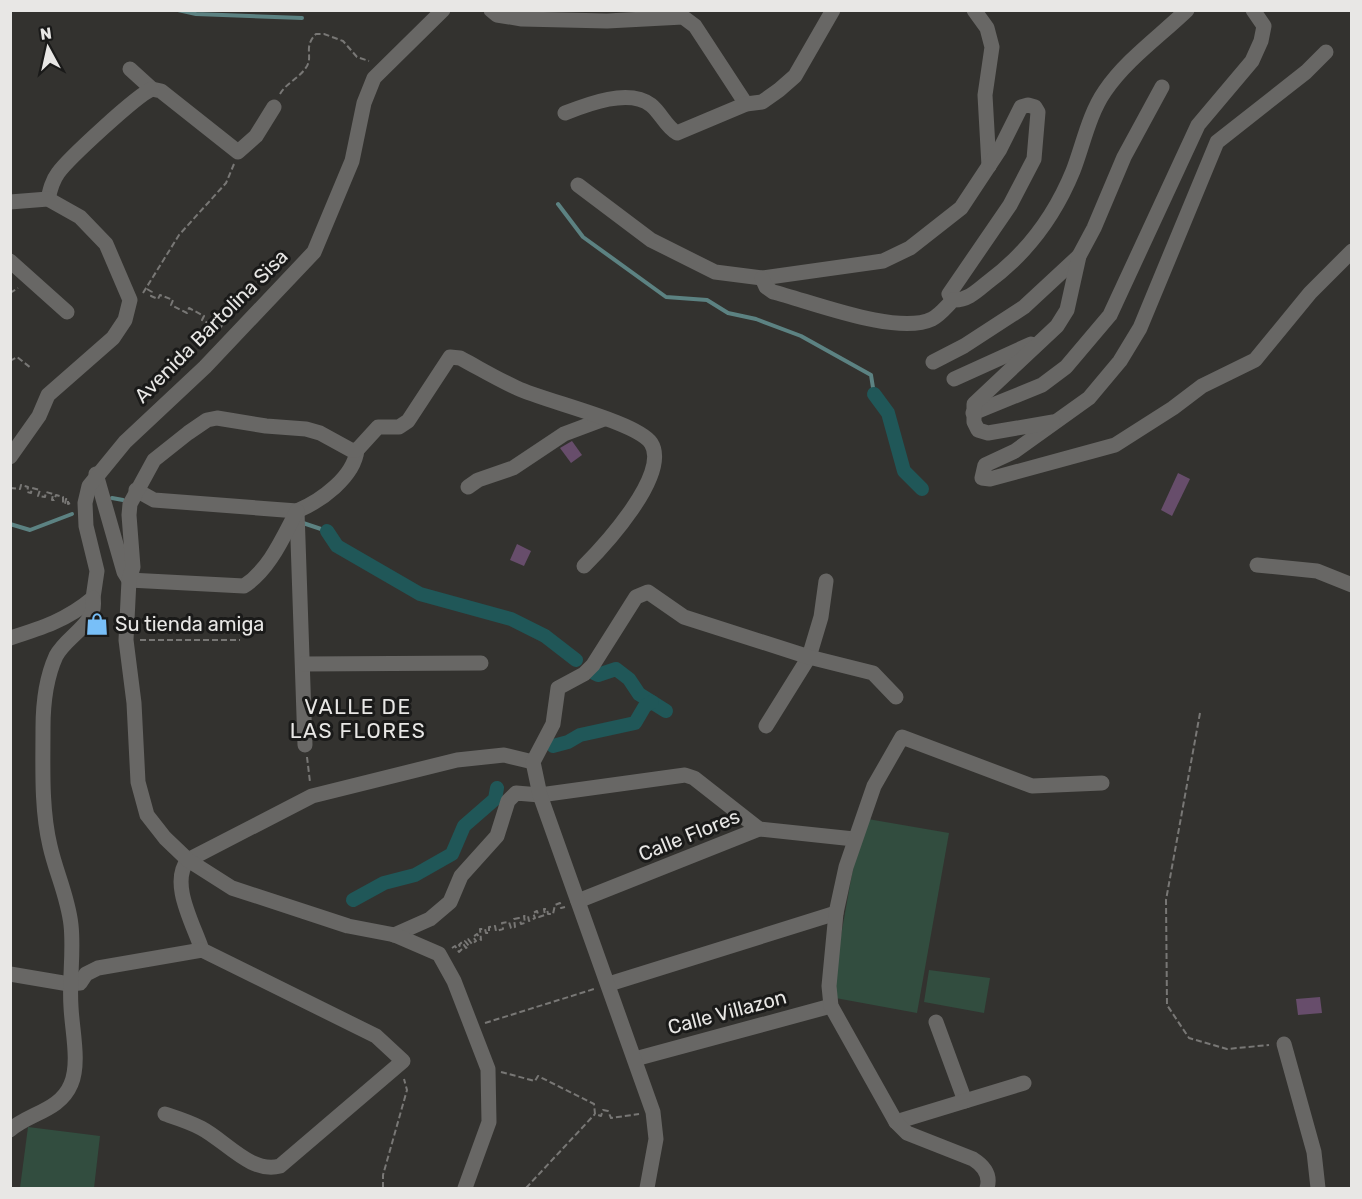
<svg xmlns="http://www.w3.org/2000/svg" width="1362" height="1199" viewBox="0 0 1362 1199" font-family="Rubik,sans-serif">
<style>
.green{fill:#324d3f}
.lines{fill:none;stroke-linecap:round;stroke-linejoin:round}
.stream{stroke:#5c8282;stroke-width:4}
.canal{stroke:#205758;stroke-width:14}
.building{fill:#674d6b}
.path{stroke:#787775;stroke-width:2;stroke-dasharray:6 3;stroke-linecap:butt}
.minor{stroke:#686765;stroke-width:15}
.labels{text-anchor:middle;stroke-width:6;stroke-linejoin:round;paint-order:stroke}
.street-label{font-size:20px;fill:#e8e7e5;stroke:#1a1a19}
.poi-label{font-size:20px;fill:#e8e7e5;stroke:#1a1a19;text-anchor:start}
.neighbourhood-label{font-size:21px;letter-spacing:1.5px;fill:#e8e7e5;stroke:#1a1a19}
</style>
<rect width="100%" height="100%" fill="#33322f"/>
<g class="green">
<path d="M862 818 949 833 917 1013 830 997Z"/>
<path d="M929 970 990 978 984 1013 924 1002Z"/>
<path d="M28 1127 100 1136 94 1188H20Z"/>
</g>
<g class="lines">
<g class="stream">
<path d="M178 10 196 14 302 18"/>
<path d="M558 204 583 237 666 297 707 300 728 313 756 319 801 336 871 375 874 394"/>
<path d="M112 498 123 500"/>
<path d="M303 523 327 531"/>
<path d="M10 524 30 530 72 514"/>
</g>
<g class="canal">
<path d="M874 394 888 413 904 471 922 489"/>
<path d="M327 531 337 546 420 594 511 619 545 636 576 660"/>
<path d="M594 673 598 675 616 669 629 679 639 694 666 711"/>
<path d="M553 746 568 742 580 735 635 723 645 706 652 702"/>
<path d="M353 900 384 883 415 875 452 854 464 826 495 799 497 788"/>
</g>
</g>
<g class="building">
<path d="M572 441 582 455 571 463 560 448Z"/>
<path d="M1178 473 1190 479 1172 516 1161 510Z"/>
<path d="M517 544 531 551 524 566 510 560Z"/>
<path d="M1320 997 1322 1013 1298 1015 1296 999Z"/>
</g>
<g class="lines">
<g class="path">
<path d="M280 94C286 83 300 78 307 66 313 55 303 47 316 34H324L343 41 357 57 369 61"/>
<path d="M147 289 152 292 151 296 158 299 160 295 173 300 171 305 187 313 189 308 204 316 202 320 218 328 220 324 222 325 220 329"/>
<path d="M10 293 18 288"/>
<path d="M143 293 179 235 226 183 234 164"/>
<path d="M10 361 17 357 31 368"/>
<path d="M10 488 20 489 21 485 28 487 27 492 31 493 32 488 40 490 38 496 45 497 46 492 53 494 52 500H54L56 495 63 497V503L65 504 66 499H68V504L70 503"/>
<path d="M140 640H240"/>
<path d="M1200 713 1166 900 1167 1005 1189 1038 1227 1049 1269 1045"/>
<path d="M307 757 310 782"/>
<path d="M452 948 455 946 459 952 462 949 459 945 462 942 466 948 469 946 465 941 468 939 472 944 476 941 473 937 477 934 481 940 480 929H485L486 933H489V927L495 926 496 931 503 929 502 923 509 922 511 928 515 927 514 919 519 918 521 924 525 923 524 916H528L529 921 535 918 533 913 537 911 539 917 545 915 544 909H547L548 914H553L555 905 560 903 561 908 565 907"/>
<path d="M485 1023 594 989"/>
<path d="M501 1072 535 1081 538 1076 594 1104 595 1114 601 1116 603 1110 608 1111 611 1118 639 1114"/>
<path d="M383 1188V1175L407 1090 404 1079"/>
<path d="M526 1188 595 1114"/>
</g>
<g class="minor">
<path d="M491 10 497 15 522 19 607 21 683 17 695 26 746 104"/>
<path d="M974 10 987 28 992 47 985 95 989 166"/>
<path d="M1326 52 1306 72 1217 142 1140 328 1120 361 1089 398 1015 451 985 465 982 478 990 479 1115 445 1173 408 1202 386 1255 360 1310 293 1352 251"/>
<path d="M130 69 152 89 161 91 238 152 256 136 274 107"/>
<path d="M565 113C588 104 629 88 651 105 661 113 666 127 677 133L746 104 762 102 779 90 795 76 833 10"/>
<path d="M578 185 651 240 715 272 762 278 883 261 910 248 961 208 1000 149 1021 107 1028 105 1035 107 1038 112 1034 159 1010 205 949 294 953 300"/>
<path d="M48 199C50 190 52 181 58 173 68 159 137 95 152 89"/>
<path d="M10 202 48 199 80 217 106 244 130 300 125 320 113 338 48 395 39 416 10 457"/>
<path d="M10 261 67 312"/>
<path d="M762 278 766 287 773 292C810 301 897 336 932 319 940 315 946 307 953 300 967 301 977 291 988 282 1026 254 1055 215 1073 171 1083 145 1089 114 1105 91 1126 60 1160 36 1187 10"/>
<path d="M933 362 964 346 1024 307 1079 256"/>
<path d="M954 379 1031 344"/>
<path d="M973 413 1042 385 1066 367 1110 315 1198 125 1252 61 1261 41 1264 26 1253 10"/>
<path d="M1053 422 988 433 978 430 974 422V404L1057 326 1067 310 1079 256 1094 228 1124 157 1162 87"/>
<path d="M96 474 124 572 129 580"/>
<path d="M468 487 478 480 513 468 564 434 604 419"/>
<path d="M136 490 154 500 297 511C321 501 354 477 357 450"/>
<path d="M297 511 305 745"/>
<path d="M1257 565 1317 571 1352 585"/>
<path d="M129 580 244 586C270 569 283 537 297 511"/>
<path d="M10 638C42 628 67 620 93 598L97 571 86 526 85 503 89 486 125 442 205 367 314 252 352 161 364 103 374 78 443 10"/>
<path d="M304 664 481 663"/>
<path d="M766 726 809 657 821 617 826 581"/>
<path d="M578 901 759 829 854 839"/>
<path d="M394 935 430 919 450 902 461 876 497 836 508 801 516 793 540 795 685 775 694 778 759 829"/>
<path d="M202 950C194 925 169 883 188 860L312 796 457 760 504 755 533 762"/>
<path d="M10 974 69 984 80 983 86 974 98 968 202 950 376 1036 403 1061 280 1166C251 1174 226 1141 201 1128 190 1122 177 1118 165 1114"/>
<path d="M609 984 836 913"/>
<path d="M936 1022 965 1101"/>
<path d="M1284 1044 1314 1152 1318 1188"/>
<path d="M635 1059 831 1006"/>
<path d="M896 1122 1024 1083"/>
<path d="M10 1130C29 1113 60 1111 71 1084 80 1063 72 1030 71 1007 69 980 74 952 71 925 68 897 56 873 50 846 41 808 43 766 43 728 43 704 46 678 56 656 67 635 98 624 93 598"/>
<path d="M465 1188 489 1122 488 1069 454 981 439 954 395 935 348 926 232 888 188 860 165 838 147 815 138 782 134 703 126 640 129 580 133 567 129 515 130 504 154 460 188 433 207 420 217 418 266 426 306 429 320 433 351 450H357L378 427H399L408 421 450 357 460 358C479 368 497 379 517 388 544 401 637 422 651 443 671 474 603 547 584 566"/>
<path d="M647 1188 656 1139 653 1112 540 795 533 762 553 724 558 688 584 674 593 665 636 597 648 592 684 617 809 657 873 673 896 697"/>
<path d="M987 1188C991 1175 984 1166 973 1159L907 1133 896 1122 831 1006 829 986 836 913 846 867 874 786 902 737 1032 786 1102 783"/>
</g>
</g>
<defs>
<g id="shop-bare" transform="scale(1.8)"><path d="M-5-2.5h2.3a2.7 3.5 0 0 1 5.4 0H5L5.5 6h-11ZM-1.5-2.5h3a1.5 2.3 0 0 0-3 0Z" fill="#78bff8" stroke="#1a1a19" stroke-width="2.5" paint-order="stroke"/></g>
</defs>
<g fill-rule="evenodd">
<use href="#shop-bare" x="97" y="624"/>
</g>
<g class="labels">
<g class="street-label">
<text transform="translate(211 326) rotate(-45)" y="7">Avenida Bartolina Sisa</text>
<text transform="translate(689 835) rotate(-22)" y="7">Calle Flores</text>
<text transform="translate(727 1012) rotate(-15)" y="7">Calle Villazon</text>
</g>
<g class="poi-label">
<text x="115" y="631">Su tienda amiga</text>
</g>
<g class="neighbourhood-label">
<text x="358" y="714">VALLE DE<tspan x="358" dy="24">LAS FLORES</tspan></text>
</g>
</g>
<rect width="1362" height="1199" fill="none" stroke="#e8e7e5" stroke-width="24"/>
<g transform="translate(48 48) rotate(352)" stroke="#1a1a19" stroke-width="4.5" paint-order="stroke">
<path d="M0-4.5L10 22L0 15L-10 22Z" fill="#e8e7e5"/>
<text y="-9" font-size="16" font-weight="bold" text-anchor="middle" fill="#e8e7e5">N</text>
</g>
</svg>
